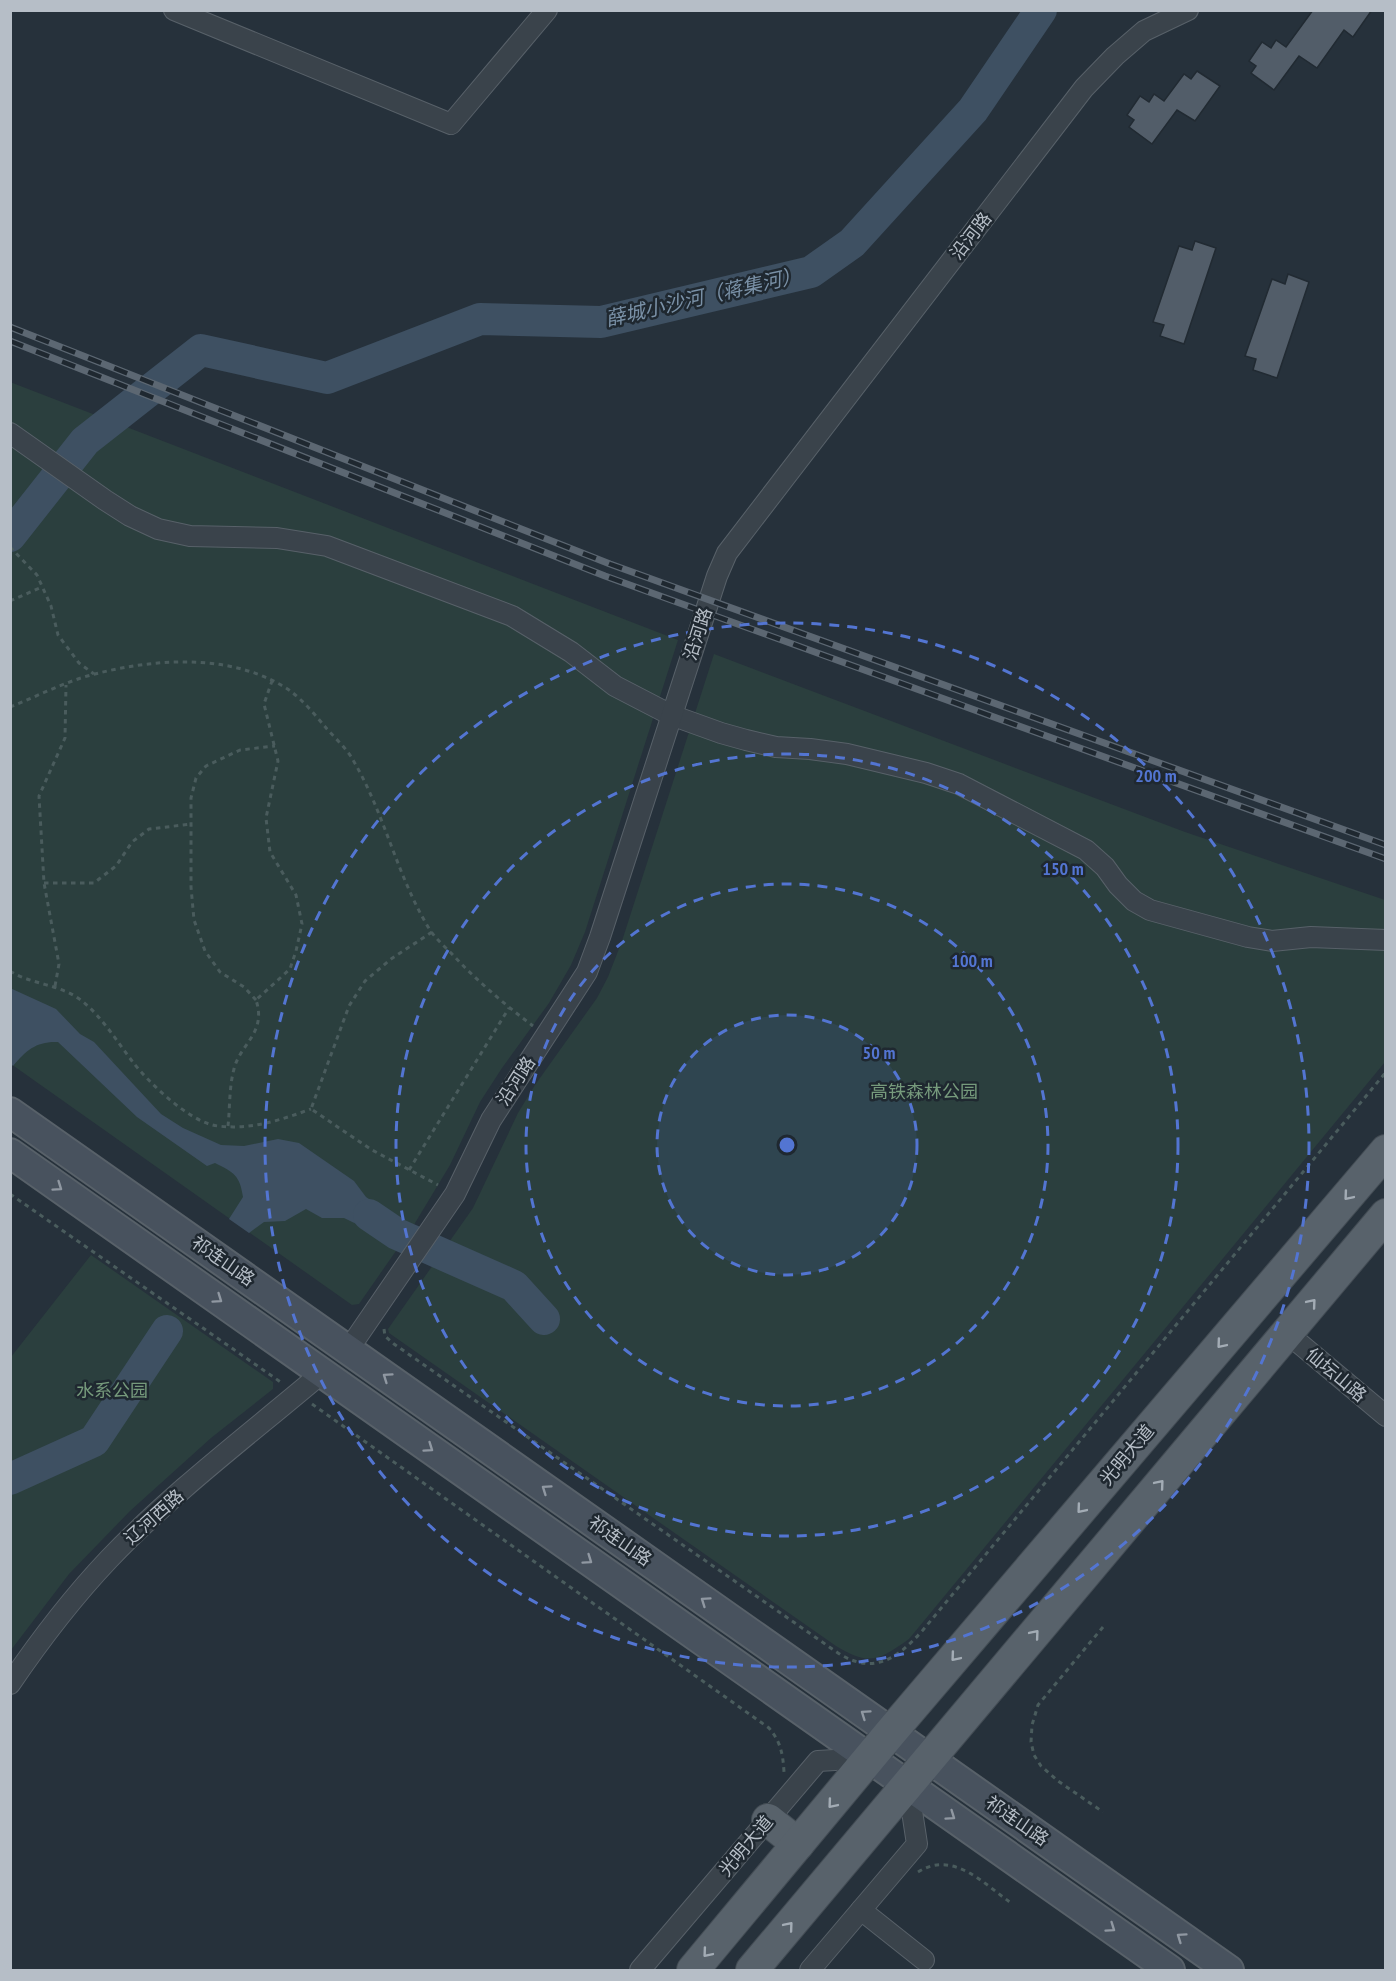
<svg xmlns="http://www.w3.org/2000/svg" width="1396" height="1981" viewBox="0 0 1396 1981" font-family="'PT Sans Narrow','Noto Sans SC',sans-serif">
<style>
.green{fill:#2b3f3e}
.water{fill:#3e5062}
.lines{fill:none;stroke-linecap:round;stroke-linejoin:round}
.river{stroke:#3e5062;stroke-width:32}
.building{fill:#525d69;stroke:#212a32;stroke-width:1.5}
.minor-casing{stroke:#586169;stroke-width:22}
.secondary-casing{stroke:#586169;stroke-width:32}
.primary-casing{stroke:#434c54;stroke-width:34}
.path{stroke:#4a5c5d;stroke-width:3;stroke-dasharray:4.5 4.5;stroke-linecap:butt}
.minor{stroke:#3a434b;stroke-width:20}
.secondary{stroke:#48525e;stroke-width:28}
.primary{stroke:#58626b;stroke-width:32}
.rail-casing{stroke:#5c6772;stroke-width:7}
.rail{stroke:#1f2830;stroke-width:4.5;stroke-dasharray:14;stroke-linecap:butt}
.oneway{stroke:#9098a2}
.oneway2{stroke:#a3acb5}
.ring{fill:none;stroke:#5375d2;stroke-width:3;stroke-dasharray:10 8}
.labels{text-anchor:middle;stroke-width:5;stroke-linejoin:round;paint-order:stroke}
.street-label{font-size:18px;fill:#b6bec7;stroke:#1f2830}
.park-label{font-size:18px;fill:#769a7c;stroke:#1f2830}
.water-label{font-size:20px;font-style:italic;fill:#7a91a7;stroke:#1f2830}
.centre{fill:#5375d2;stroke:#1f2830;stroke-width:3}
.ring-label{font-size:18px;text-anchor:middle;font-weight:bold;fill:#5375d2;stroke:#1f2830;stroke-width:5;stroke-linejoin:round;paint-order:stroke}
</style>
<rect width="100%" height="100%" fill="#26313b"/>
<g class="green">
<path d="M10 382 678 640 585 932 571 965 549 1003 502 1068 480 1102 450 1165 412 1228 359 1304 352 1305 11 1064Z"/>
<path d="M714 654 1185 832 1385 900V1062L909 1639C878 1661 869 1666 836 1646L389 1333 388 1329 473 1208 518 1113 535 1085 597 998 608 977 622 941Z"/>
<path d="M91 1255 273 1382V1389L211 1438 130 1511 69 1574 11 1650V1357Z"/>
</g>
<path class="water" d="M10 988 56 1009 80 1034 94 1042 161 1114 183 1128 221 1145 244 1146 278 1139 299 1143 354 1181 366 1197 412 1228 397 1250 371 1231 344 1218H322L306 1209 285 1221 264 1222 249 1233 229 1219 243 1197C240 1176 234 1172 215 1163L207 1166 137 1117 58 1042C37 1041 26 1050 13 1066L11 1064Z"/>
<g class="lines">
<g class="river">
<path d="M10 536 85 441 201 350 327 378 480 319 601 322 811 272 852 243 973 110 1041 10"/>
<path d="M369 1215 397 1234 514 1286 544 1319"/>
<path d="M10 1479 94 1441 167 1331"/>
</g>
</g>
<g class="building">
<path d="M1313 10H1372L1353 37 1344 30 1317 68 1299 56 1274 90 1251 73 1256 66 1249 61 1262 42 1271 48 1276 40 1286 47Z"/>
<path d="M1197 71 1220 86 1195 121 1177 110 1152 144 1129 127 1134 120 1127 115 1140 96 1149 102 1154 94 1164 101 1184 74 1191 79Z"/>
<path d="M1195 241 1216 248 1184 344 1160 336 1164 325 1153 322 1179 246 1192 250Z"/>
<path d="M1288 274 1309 282 1277 378 1253 370 1256 359 1245 356 1272 279 1285 284Z"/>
</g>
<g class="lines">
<g class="minor-casing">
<g id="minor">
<path d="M174 10 451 124 547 10"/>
<path d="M10 433 105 500 130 516 158 529 190 536 277 538 327 546 512 616 571 652 615 686 671 715 721 733 746 740 776 747 810 749 847 754 926 773 959 784 1086 850 1105 867 1118 885 1134 901 1150 910 1248 937 1272 941 1311 937 1386 940"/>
<path d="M1287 1333 1386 1416"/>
<path d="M348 1350 455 1194 491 1120 587 972 600 937 717 576 727 553 1084 88 1115 56 1144 31 1188 10"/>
<path d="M10 1684C40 1640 73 1597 109 1559 174 1491 250 1434 322 1373"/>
<path d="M861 1910 924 1960"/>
<path d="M640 1970 818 1761 869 1758"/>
<path d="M810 1970 917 1844 908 1785"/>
</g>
</g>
<g class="secondary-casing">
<g id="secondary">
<path d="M10 1112 1229 1970"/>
<path d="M10 1153 1170 1970"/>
</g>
</g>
<g class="primary-casing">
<g id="primary">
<path d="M768 1820 798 1844"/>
<path d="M693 1970 891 1732 1386 1151"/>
<path d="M752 1970 1386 1215"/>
</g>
</g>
<g class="path">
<path d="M10 547 37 575 51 606 58 635 79 663 94 674"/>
<path d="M10 601 42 587"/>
<path d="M10 707C38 696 66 681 95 674 157 658 233 653 289 690 303 700 316 716 327 729 336 739 347 749 353 760 385 814 397 877 430 930 436 939 444 946 451 953 476 980 504 1004 533 1026"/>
<path d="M44 883H94L116 866 132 842 149 829 192 824"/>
<path d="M432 932 391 959 365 981 349 1006 311 1109 372 1150 438 1185"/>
<path d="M10 971C32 985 61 984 82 1001 102 1017 116 1040 132 1061 148 1082 190 1123 218 1126 251 1130 281 1120 311 1109"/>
<path d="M55 986 59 964 44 883 39 796 65 738 66 685"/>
<path d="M256 1000 244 987 220 972 205 951 194 920 191 887V798L196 778 206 766 240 750 275 746"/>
<path d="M228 1126C230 1108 229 1087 234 1069 240 1044 267 1033 256 1000L290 969 296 951 302 924 296 895 270 852 266 818 278 761 264 704 272 681"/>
<path d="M409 1170 509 1008"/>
<path d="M10 1194 282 1383"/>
<path d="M384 1329 385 1336 394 1344 838 1653C874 1676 898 1658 923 1630L1386 1072"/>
<path d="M312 1404 769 1728C781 1742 783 1755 784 1772"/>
<path d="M1103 1627 1038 1705 1032 1725 1031 1742 1034 1755 1041 1766 1058 1781 1103 1812"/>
<path d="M918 1872C953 1850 983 1883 1011 1903"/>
</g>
<use href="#minor" class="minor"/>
<use href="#secondary" class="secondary"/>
<use href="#primary" class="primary"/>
<g class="rail-casing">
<g id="rail">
<path d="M10 327 610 564 1386 845"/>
<path d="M10 341 605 576 1386 859"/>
</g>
</g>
<use href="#rail" class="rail"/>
</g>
<defs><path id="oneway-chevron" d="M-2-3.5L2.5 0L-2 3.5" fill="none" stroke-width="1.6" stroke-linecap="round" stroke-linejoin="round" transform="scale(1.5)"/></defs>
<g class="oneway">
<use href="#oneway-chevron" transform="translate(58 1187) rotate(35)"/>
<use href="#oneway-chevron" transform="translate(218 1299) rotate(35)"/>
<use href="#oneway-chevron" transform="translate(387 1377) rotate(-145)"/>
<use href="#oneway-chevron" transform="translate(429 1448) rotate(35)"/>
<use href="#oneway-chevron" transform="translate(546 1489) rotate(-145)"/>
<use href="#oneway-chevron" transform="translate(588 1560) rotate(35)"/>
<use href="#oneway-chevron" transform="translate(705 1601) rotate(-145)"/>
<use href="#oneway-chevron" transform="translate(865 1714) rotate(-145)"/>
<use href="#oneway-chevron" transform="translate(951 1816) rotate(35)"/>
<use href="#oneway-chevron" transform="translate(1111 1928) rotate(35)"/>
<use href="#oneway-chevron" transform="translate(1181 1937) rotate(-145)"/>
</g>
<g class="oneway2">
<use href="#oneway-chevron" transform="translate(1348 1196) rotate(130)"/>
<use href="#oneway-chevron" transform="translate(1312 1303) rotate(-50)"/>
<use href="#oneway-chevron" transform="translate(1221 1344) rotate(130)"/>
<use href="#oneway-chevron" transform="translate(1160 1484) rotate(-50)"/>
<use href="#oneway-chevron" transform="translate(1081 1509) rotate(130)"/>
<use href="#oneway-chevron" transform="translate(1035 1634) rotate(-50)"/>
<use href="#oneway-chevron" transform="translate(955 1657) rotate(130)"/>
<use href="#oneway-chevron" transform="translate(832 1804) rotate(130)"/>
<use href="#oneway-chevron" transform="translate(789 1926) rotate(-50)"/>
<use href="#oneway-chevron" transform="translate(707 1953) rotate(130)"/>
</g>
<circle cx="787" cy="1145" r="130" fill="#5375d2" fill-opacity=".12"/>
<g class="ring">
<circle cx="787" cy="1145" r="130"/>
<circle cx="787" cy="1145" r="261"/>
<circle cx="787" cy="1145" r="391"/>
<circle cx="787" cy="1145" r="522"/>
</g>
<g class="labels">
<g class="street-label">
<text transform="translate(971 236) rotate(-52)" y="6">沿河路</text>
<text transform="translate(698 634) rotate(-72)" y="6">沿河路</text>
<text transform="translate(516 1081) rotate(-57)" y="6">沿河路</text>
<text transform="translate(223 1261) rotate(35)" y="6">祁连山路</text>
<text transform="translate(1336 1375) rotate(40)" y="6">仙坛山路</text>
<text transform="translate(1127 1455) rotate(-50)" y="6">光明大道</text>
<text transform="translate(154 1517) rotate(-42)" y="6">辽河西路</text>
<text transform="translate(620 1541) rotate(35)" y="6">祁连山路</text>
<text transform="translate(1017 1821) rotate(35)" y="6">祁连山路</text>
<text transform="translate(746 1846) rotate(-50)" y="6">光明大道</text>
</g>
<g class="park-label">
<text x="924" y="1098">高铁森林公园</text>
<text x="112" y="1397">水系公园</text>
</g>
<g class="water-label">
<text transform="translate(703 297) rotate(-13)" y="7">薛城小沙河（蒋集河）</text>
</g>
</g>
<circle cx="787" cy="1145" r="9" class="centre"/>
<g class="ring-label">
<text x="1156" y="782">200 m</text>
<text x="1063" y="875">150 m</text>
<text x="972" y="967">100 m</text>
<text x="879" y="1059">50 m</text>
</g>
<rect width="1396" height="1981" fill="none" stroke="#b6bec7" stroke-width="24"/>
</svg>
